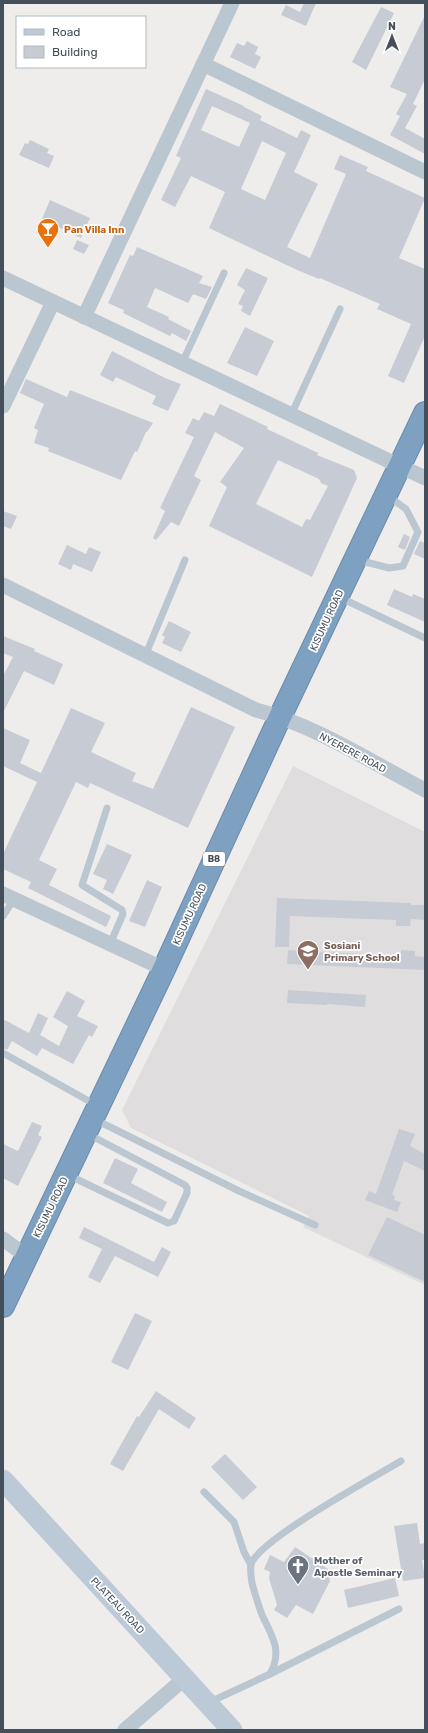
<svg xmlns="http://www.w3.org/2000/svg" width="428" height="1733" viewBox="0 0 428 1733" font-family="Rubik,sans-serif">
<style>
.education{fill:#e0ddde}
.building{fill:#c7cbd3;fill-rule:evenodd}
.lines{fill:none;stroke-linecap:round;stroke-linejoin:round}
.highway-casing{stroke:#6a8bac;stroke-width:24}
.lane{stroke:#bbc7d0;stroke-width:7}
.street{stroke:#bbc7d0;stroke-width:15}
.secondary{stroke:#bccad8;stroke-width:21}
.highway{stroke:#7ea0c1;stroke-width:22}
.labels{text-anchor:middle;stroke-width:3.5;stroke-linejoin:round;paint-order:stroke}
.shield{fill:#fff;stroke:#7b848c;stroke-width:1}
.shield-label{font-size:9px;font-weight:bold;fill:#43505b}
.food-label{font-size:10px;font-weight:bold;fill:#c56008;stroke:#fff;text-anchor:start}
.street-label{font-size:10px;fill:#43505b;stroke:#fff}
.education-label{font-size:10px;font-weight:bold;fill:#785e54;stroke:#fff;text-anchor:start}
.worship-label{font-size:10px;font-weight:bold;fill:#5b616d;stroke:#fff;text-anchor:start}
</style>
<rect width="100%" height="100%" fill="#efecec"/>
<path class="education" d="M293 766 425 832V1285L303 1227 309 1216 131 1128 122 1110Z"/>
<g class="building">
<path d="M304 3H316L306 26 281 15 286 5 300 12Z"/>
<path d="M381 7 394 13 366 70 352 62Z"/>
<path d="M425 15V79L413 104 417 106 405 128 425 139V154L390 135 400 116 396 114 407 94 390 87Z"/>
<path d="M247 41 258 47 255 54 261 57 255 69 230 57 237 43 244 46Z"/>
<path d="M206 89 244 106V107L262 116 260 120 297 138 301 130 311 135 294 172 318 184 287 247 310 258 346 174 334 169 340 155 368 167 366 171 425 198 399 258 425 269V336L404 383 388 376 411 324 377 309 380 304 320 278 319 279 297 270 209 228 225 192 191 176 175 207 161 200 181 158 176 156ZM212 106 250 123 239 147 201 130ZM262 141 286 153 265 200 241 189Z"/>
<path d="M30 140 49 149 47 153 54 156 49 168 19 155 25 143 28 144Z"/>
<path d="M50 200 90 218 81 238 42 219Z"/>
<path d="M77 240 89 245 84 254 73 249Z"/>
<path d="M137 247 203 276 199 283 212 287 206 299 193 294 188 303 155 288 147 307 169 317 168 319 191 331 186 341 172 333 170 336 123 313 124 310 108 303 130 255 133 256Z"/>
<path d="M246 268 268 278 250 316 241 311 243 306 238 304 245 290 237 285Z"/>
<path d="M245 327 274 341 257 376 227 363Z"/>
<path d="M112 351 165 378 181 384 168 411 152 404 156 396 116 377 113 382 100 375Z"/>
<path d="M26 379 67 397 70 390 153 423 147 432H146L137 452 135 451 121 480 48 451 49 448 34 443 38 430 34 428 44 404 20 393Z"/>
<path d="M220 404 268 427 267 429 318 453 317 455 354 470 357 478 312 577 209 526 227 487 220 482 244 448 215 432 194 476 201 480 179 526 171 522 156 540 153 538 165 511 160 508 194 437 185 433 193 418 199 421 204 412 214 416ZM278 460 319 479 321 483 328 486 310 520 306 519 302 527 256 504Z"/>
<path d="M3 511 17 516 11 529 3 526Z"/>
<path d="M404 534 410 537 405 550 398 547Z"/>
<path d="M420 541 425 543V559L414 554Z"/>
<path d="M67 545 86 554 89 547 101 552 92 572 73 564 71 570 58 564Z"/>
<path d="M394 589 412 597 413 594 425 599V622L387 605Z"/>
<path d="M169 621 191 632 181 652 162 643 165 637 162 635Z"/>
<path d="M3 636 35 649 34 651 63 664 54 685 24 671 3 713V676L13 657 3 653Z"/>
<path d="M191 707 235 727 188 828 90 783 88 788 76 782 39 860 57 869 49 885 111 916 106 927 28 888 31 882 3 869V854L37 782 3 766V728L30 740 20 763 41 773 71 708 105 723 91 752 136 773 132 781 153 789Z"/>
<path d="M107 844 132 855 113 894 103 889 107 880 93 874Z"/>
<path d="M147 880 162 887 145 927 129 921Z"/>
<path d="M277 898 411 903V905H425V920L411 919 410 926H396V920L290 916 289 947H275Z"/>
<path d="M288 950 401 956V950L415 951V956L425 957V970L287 964Z"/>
<path d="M288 990 366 995 365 1007 327 1004V1005L287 1003Z"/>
<path d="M67 991 85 1001 77 1016 98 1026 92 1037 89 1035 73 1064 42 1048 37 1056 12 1041 7 1050 3 1048V1019L29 1033 38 1013 48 1018 40 1035 59 1046 68 1026 53 1017Z"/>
<path d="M32 1122 42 1126 38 1135 42 1137 18 1186 3 1178V1144L18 1151Z"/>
<path d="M399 1129 415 1134 410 1146 425 1154V1171L404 1161 392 1195 395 1196 394 1200 401 1202 397 1212 365 1200 369 1191 376 1194Z"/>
<path d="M115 1158 138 1169 131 1183 167 1202 162 1212 103 1183Z"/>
<path d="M387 1217 425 1235V1282L368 1255Z"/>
<path d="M84 1227 154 1262 162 1247 171 1252 158 1277 115 1256 100 1283 88 1277 102 1249 79 1238Z"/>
<path d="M135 1313 152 1321 128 1370 111 1362Z"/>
<path d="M156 1391 196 1418 189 1429 159 1409 123 1471 110 1464 137 1416 139 1417Z"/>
<path d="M225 1454 257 1487 243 1500 211 1467Z"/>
<path d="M417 1523 420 1544 425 1543V1560H422L425 1578 403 1581 394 1526Z"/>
<path d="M295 1547 328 1569 330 1581 313 1614 296 1605 287 1618 274 1610 277 1605 269 1578 270 1572 264 1569 270 1555 284 1562Z"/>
<path d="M395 1578 399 1596 348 1608 344 1590Z"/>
</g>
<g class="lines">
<g class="highway-casing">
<path id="highway" d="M3 1306 164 969 280 717 425 413"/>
</g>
<g class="lane">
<path d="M182 363 224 273"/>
<path d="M291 415 340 309"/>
<path d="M358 560 389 568 403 566 418 532 406 509 388 496"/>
<path d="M339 597 425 638"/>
<path d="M145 656 185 560"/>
<path d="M107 808 82 885 122 910 123 914 110 944"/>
<path d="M3 916 14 899"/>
<path d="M3 1053 96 1105"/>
<path d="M94 1119 239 1191 315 1225"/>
<path d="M68 1175 168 1223 174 1221 187 1193V1188L185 1185 88 1134"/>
<path d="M204 1492 234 1522 244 1552 251 1565"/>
<path d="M270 1674 399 1609"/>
<path d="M210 1702 270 1674C283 1651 272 1636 262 1615 258 1604 255 1594 252 1583 251 1577 250 1570 251 1564 260 1539 373 1478 401 1461"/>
</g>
<g class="street">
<path d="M203 64 425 172"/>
<path d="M3 278 425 478"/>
<path d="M84 317 232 3"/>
<path d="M3 406 53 302"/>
<path d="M3 585 256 710C315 725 371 762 425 790"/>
<path d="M3 894 164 969"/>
<path d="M3 1239 26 1256"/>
<path d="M125 1730 185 1678"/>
</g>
<path class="secondary" d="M3 1480 232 1730"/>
<use href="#highway" class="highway"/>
</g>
<defs>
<g id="bar-pin" transform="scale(1.15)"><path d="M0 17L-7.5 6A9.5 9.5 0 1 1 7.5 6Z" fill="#e8710a" stroke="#fff"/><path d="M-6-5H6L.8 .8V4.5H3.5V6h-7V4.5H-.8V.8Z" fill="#fff"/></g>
<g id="school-pin" transform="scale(1.15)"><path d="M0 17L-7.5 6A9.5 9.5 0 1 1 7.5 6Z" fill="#8d6e63" stroke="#fff"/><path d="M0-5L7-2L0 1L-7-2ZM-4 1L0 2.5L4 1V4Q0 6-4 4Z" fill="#fff"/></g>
<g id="church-pin" transform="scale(1.15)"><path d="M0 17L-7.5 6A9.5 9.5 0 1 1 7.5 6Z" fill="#6b7280" stroke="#fff"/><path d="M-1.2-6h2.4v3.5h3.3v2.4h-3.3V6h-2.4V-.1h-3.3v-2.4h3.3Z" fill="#fff"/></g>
</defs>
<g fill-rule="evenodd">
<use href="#bar-pin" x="48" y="229"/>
<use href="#school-pin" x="308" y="951"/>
<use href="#church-pin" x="298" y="1566"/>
</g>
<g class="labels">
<rect class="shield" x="203" y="852" width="22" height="14" rx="3"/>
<g class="shield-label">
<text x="214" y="862">B8</text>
</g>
<g class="food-label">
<text x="64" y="233">Pan Villa Inn</text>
</g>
<g class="street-label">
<text transform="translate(326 620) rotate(-65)" y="4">KISUMU ROAD</text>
<text transform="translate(353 752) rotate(28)" y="4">NYERERE ROAD</text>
<text transform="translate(189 914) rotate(-65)" y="4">KISUMU ROAD</text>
<text transform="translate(50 1207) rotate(-64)" y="4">KISUMU ROAD</text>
<text transform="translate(118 1605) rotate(47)" y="4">PLATEAU ROAD</text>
</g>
<g class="education-label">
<text x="324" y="949">Sosiani<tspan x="324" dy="12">Primary School</tspan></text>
</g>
<g class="worship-label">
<text x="314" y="1564">Mother of<tspan x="314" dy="12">Apostle Seminary</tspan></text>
</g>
</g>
<rect width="428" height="1733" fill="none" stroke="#43505b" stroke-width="8"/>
<rect x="16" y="16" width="130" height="52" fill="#ffffff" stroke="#b4b9bd"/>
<rect x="24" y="29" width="20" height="6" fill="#bccad8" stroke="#b4b9bd"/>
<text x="52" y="36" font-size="12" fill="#43505b">Road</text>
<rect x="24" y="46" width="20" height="12" fill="#c7cbd3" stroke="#b4b9bd"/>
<text x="52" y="56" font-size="12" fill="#43505b">Building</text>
<g transform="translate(392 36)" stroke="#ffffff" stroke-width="3" paint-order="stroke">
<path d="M0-3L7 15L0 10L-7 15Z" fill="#43505b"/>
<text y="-6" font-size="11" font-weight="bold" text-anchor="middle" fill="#43505b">N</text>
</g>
</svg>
